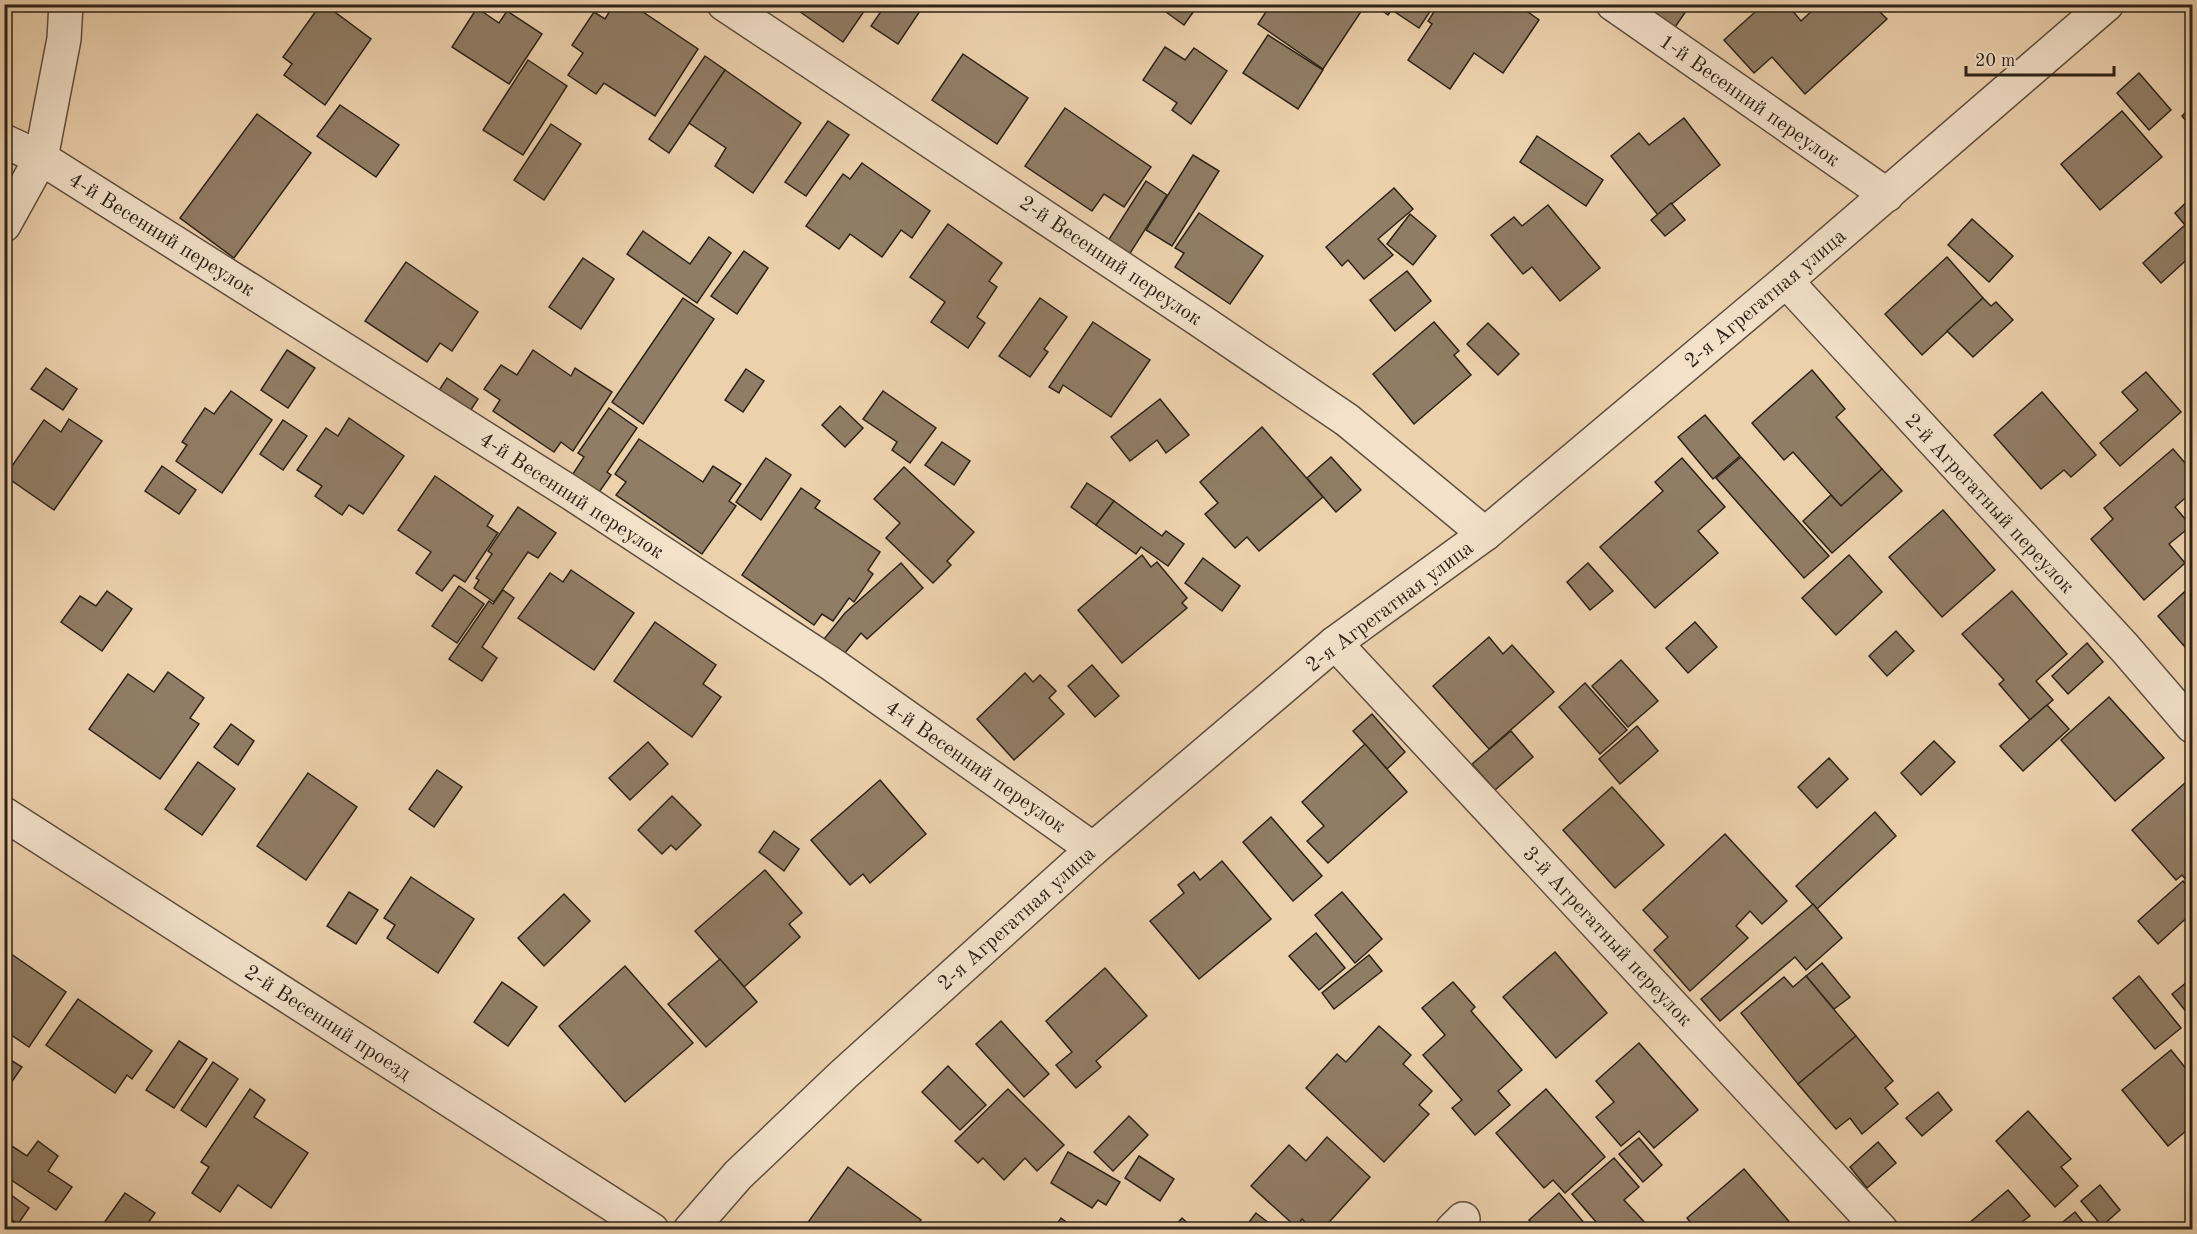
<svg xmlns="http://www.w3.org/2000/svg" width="2197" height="1234" viewBox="0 0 2197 1234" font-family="'Old Standard TT',serif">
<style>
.building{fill:#917d65;stroke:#2e2318;stroke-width:1.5}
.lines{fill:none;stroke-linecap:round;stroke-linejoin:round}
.minor-casing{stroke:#5e4e3d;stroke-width:36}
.minor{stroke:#f3e1ca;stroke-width:33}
.labels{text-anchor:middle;stroke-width:4.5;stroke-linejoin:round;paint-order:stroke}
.street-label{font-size:21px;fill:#2e2318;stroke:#f3e1ca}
</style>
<rect width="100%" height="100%" fill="#ecd1ad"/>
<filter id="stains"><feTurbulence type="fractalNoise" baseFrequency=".00333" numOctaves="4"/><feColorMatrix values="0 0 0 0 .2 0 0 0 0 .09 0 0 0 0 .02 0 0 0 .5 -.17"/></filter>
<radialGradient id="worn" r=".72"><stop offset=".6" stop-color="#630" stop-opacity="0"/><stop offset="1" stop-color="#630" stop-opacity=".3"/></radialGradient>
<g class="building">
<path d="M321 4H324L371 39 325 105 284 75 292 64 283 57Z"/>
<path d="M614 4H631L698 49 655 116 604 83 596 94 568 75 583 53 572 45 594 12 605 19Z"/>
<path d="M789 4H869L843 42Z"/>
<path d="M886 4 924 5 898 44 871 26Z"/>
<path d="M1155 4H1199L1184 25Z"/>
<path d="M1271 4H1366L1323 69 1258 24Z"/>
<path d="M1373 4H1396L1388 15Z"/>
<path d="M1396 4H1435L1419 28 1392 10Z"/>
<path d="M1439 4H1517L1539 20 1503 73 1474 53 1450 89 1408 60 1432 24 1428 21Z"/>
<path d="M1635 4H1685L1689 7 1673 30Z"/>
<path d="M1764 4H1787L1801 21 1815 8 1812 4H1876L1874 6 1887 19 1805 94 1772 57 1754 73 1724 40Z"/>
<path d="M477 8 499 23 507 11 542 34 509 84 452 47Z"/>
<path d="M1268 35 1323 70 1298 109 1243 73Z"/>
<path d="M1165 47 1185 60 1194 48 1227 71 1191 124 1172 110 1177 103 1143 80Z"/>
<path d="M963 54 1028 98 997 144 932 100Z"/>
<path d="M705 56 725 70 669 153 649 139Z"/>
<path d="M528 60 567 86 523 155 483 130Z"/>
<path d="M725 70 801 123 753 193 715 166 726 148 689 123Z"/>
<path d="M2139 73 2171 110 2149 130 2117 93Z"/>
<path d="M340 105 399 145 376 177 317 136Z"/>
<path d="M2192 106V128L2182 116Z"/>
<path d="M1065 108 1151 167 1124 207 1104 194 1092 211 1025 166Z"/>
<path d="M2122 111 2162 157 2100 210 2061 164Z"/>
<path d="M257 114 311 153 234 258 180 218Z"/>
<path d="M1684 118 1720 165 1658 215 1611 156 1639 133 1649 145Z"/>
<path d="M828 121 849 135 806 196 785 182Z"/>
<path d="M551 124 581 144 544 200 514 180Z"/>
<path d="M1537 136 1603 180 1586 206 1520 162Z"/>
<path d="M1193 155 1219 171 1172 246 1146 230Z"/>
<path d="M862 163 930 211 912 238 901 230 882 257 850 234 839 249 806 226 843 174 850 179Z"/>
<path d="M1146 181 1167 195 1127 258 1106 244Z"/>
<path d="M1394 188 1413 209 1378 239 1393 255 1364 279 1348 260 1342 266 1326 247Z"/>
<path d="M2192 197V255L2161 283 2143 263 2185 225 2175 213Z"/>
<path d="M1671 203 1685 220 1665 236 1651 220Z"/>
<path d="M1548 205 1600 268 1560 301 1532 267 1523 274 1491 235 1514 217 1522 226Z"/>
<path d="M1199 213 1263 256 1230 304 1175 267 1184 253 1175 248Z"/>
<path d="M1410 214 1436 236 1413 265 1387 244Z"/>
<path d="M1972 219 2013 256 1989 282 1948 245Z"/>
<path d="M948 224 1002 263 989 281 997 287 977 317 985 323 968 348 931 322 945 302 910 277Z"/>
<path d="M643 231 690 264 709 237 731 253 697 303 627 254Z"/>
<path d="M744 251 768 268 737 314 711 296Z"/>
<path d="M1947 257 1983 298 1922 355 1885 314Z"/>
<path d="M583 258 614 279 581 329 549 307Z"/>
<path d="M406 262 478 312 452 351 440 343 427 362 365 321Z"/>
<path d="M1407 271 1431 301 1395 331 1370 300Z"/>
<path d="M683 298 714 319 643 424 612 402Z"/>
<path d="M1040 298 1067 317 1044 349 1048 352 1030 377 999 356Z"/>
<path d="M1983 298 1991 306 1996 302 2013 320 1973 357 1947 331Z"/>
<path d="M1093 322 1150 360 1111 417 1063 385 1059 393 1049 387Z"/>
<path d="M1434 322 1459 351 1454 355 1471 375 1414 424 1373 374Z"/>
<path d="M1488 323 1519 354 1498 375 1467 344Z"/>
<path d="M287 350 315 368 288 408 261 390Z"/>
<path d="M533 350 571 376 575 368 612 392 573 451 561 442 554 452 493 411 500 400 484 389 501 365 517 375Z"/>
<path d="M46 368 77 389 63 410 31 389Z"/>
<path d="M746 369 764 381 743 412 725 400Z"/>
<path d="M1812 370 1845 409 1836 417 1882 469 1841 506 1793 452 1784 460 1752 423Z"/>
<path d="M2146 372 2181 412 2120 466 2100 443 2138 410 2122 392Z"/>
<path d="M447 378 478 399 467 416 436 395Z"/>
<path d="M231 391 272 420 222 493 176 461 187 445 182 442 205 408 214 414Z"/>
<path d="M883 391 936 428 910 463 892 450 897 442 863 419Z"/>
<path d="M2042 392 2096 455 2071 477 2064 470 2041 489 1994 435Z"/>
<path d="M1160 399 1189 435 1166 453 1157 440 1130 461 1111 437Z"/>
<path d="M840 406 863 428 845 447 822 425Z"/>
<path d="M609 408 637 428 607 472 611 475 593 501 567 483 584 457 578 453Z"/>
<path d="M1705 415 1740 456 1713 479 1678 437Z"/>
<path d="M349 418 404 456 363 514 349 505 342 515 315 496 322 486 297 470 326 428 338 436Z"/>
<path d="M69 419 102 441 54 510 5 476 44 420 61 432Z"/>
<path d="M283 420 307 436 283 470 260 454Z"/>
<path d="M1262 427 1323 497 1259 551 1247 537 1235 548 1205 514 1218 503 1200 482Z"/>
<path d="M639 439 703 482 713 466 741 484 729 501 736 506 702 554 616 495 626 482 615 474Z"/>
<path d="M942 442 970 461 954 485 925 465Z"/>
<path d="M2173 449 2192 471V492L2175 507 2191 526 2169 544 2185 563 2144 600 2091 539 2113 519 2104 508Z"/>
<path d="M1331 457 1361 490 1336 512 1307 478Z"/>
<path d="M1741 457 1829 556 1804 578 1716 478Z"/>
<path d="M766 458 791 475 761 520 736 502Z"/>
<path d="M1682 458 1725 507 1698 531 1718 553 1655 608 1600 547 1663 491 1655 482Z"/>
<path d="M162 466 196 490 179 514 145 491Z"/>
<path d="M904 467 974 532 947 561 951 565 933 583 886 538 900 523 874 499Z"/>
<path d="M1882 469 1902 491 1832 553 1803 521 1831 495 1841 506Z"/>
<path d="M435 476 493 516 487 526 498 533 465 582 454 575 442 591 416 573 431 552 398 530Z"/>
<path d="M1087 483 1114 501 1096 525 1071 507Z"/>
<path d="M801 488 820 501 815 508 880 552 868 570 873 574 854 602 849 598 833 621 822 614 814 625 742 575Z"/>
<path d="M1114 501 1162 536 1166 531 1184 544 1168 566 1141 547 1136 554 1096 525Z"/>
<path d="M518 507 556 533 538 558 528 552 494 602 474 588 479 580 476 578 492 554 488 551Z"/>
<path d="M1943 510 1995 570 1942 617 1889 557Z"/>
<path d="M1142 555 1151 567 1157 562 1187 598 1182 603 1187 608 1122 663 1078 610Z"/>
<path d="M1849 555 1882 592 1836 635 1802 598Z"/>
<path d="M1203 558 1240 586 1222 611 1185 583Z"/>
<path d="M901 563 923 588 867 639 861 633 844 654 824 639 845 613Z"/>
<path d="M1588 563 1613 591 1590 610 1567 582Z"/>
<path d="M571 570 634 613 594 670 518 618 550 573 563 582Z"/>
<path d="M2192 585V655L2158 616Z"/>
<path d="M459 586 484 604 457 643 432 626Z"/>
<path d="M503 590 514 598 482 647 497 658 482 681 449 659 489 601 493 604Z"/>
<path d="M107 591 132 609 102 651 61 622 80 596 96 606Z"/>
<path d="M2012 591 2067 654 2036 681 2053 700 2030 720 1999 684 2004 680 1962 634Z"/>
<path d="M655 622 716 665 703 684 721 697 692 737 614 681Z"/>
<path d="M1695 622 1717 647 1688 673 1666 648Z"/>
<path d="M1896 631 1914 651 1887 676 1869 656Z"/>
<path d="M1489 637 1503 654 1512 645 1554 692 1489 749 1433 686Z"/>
<path d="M2087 643 2103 662 2068 694 2052 676Z"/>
<path d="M1621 660 1658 701 1628 727 1592 686Z"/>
<path d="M1092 665 1119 696 1095 717 1068 686Z"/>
<path d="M168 672 204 698 190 718 199 724 160 779 89 729 128 674 154 692Z"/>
<path d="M1025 673 1033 682 1040 675 1056 691 1049 698 1064 714 1014 760 977 719Z"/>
<path d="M1585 683 1627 730 1600 754 1559 707Z"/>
<path d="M2109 697 2164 758 2115 801 2061 740Z"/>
<path d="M2047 705 2069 729 2023 771 2000 746Z"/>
<path d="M1372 714 1405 752 1387 769 1353 731Z"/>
<path d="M231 724 254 741 238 765 214 747Z"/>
<path d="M1637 726 1658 751 1620 784 1599 759Z"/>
<path d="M1511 731 1533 757 1495 790 1472 764Z"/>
<path d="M1934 741 1955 762 1921 795 1901 773Z"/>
<path d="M648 742 668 764 630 800 609 778Z"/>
<path d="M1365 744 1407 792 1328 863 1307 841 1324 826 1302 802Z"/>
<path d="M1829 758 1848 779 1817 808 1798 787Z"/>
<path d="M198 762 235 789 202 835 165 809Z"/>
<path d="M437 770 462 787 434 827 409 809Z"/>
<path d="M308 773 357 807 306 880 257 846Z"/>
<path d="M880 780 926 834 870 883 863 874 850 885 811 840Z"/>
<path d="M2186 782 2192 790V887L2182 875 2176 880 2132 830Z"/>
<path d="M1612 787 1664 845 1615 888 1563 830Z"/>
<path d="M672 796 701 825 676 850 671 845 662 854 638 830Z"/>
<path d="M1875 812 1896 836 1817 909 1796 886Z"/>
<path d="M1271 817 1322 876 1293 901 1243 842Z"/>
<path d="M774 831 799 849 784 871 759 852Z"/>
<path d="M1725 834 1787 901 1762 924 1750 911 1736 926 1748 938 1690 991 1654 950 1668 937 1643 910Z"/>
<path d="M1222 861 1271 919 1199 979 1150 921 1184 893 1178 885 1194 872 1200 880Z"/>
<path d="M765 870 802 913 789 924 800 937 744 987 695 931Z"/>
<path d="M411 877 474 919 438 973 387 938 395 925 384 918Z"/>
<path d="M2183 881 2192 892V913L2158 944 2138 921Z"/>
<path d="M349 892 378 910 356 944 327 926Z"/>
<path d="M1342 892 1382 939 1355 963 1315 915Z"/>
<path d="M564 894 590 921 544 966 518 938Z"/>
<path d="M1813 904 1842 938 1806 970 1795 957 1720 1021 1701 999Z"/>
<path d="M1316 933 1345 968 1319 990 1289 956Z"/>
<path d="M4 949 66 992 29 1047 4 1030Z"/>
<path d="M1555 952 1607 1013 1556 1058 1503 997Z"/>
<path d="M1369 955 1382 971 1334 1009 1322 993Z"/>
<path d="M720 959 757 1002 706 1047 668 1004Z"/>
<path d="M1822 963 1850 997 1834 1009 1806 976Z"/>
<path d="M625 966 693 1043 625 1102 559 1026Z"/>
<path d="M1105 968 1147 1016 1096 1061 1101 1067 1076 1088 1056 1065 1072 1052 1046 1021Z"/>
<path d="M1806 976 1856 1036 1798 1084 1741 1013 1784 977 1793 987Z"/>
<path d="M2139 976 2181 1028 2155 1049 2113 998Z"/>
<path d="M2191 979 2192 981V1019L2172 994Z"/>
<path d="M502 982 537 1007 508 1046 474 1022Z"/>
<path d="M1453 982 1475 1007 1471 1011 1522 1070 1498 1091 1510 1105 1475 1135 1452 1108 1462 1100 1423 1055 1445 1035 1422 1008Z"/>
<path d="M78 999 152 1051 132 1079 127 1075 115 1093 46 1045Z"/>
<path d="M1001 1021 1049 1074 1024 1097 976 1044Z"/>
<path d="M1379 1026 1411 1055 1403 1064 1432 1091 1419 1105 1429 1114 1384 1162 1306 1088 1337 1054 1346 1062Z"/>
<path d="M1856 1036 1893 1081 1885 1088 1898 1104 1862 1134 1850 1118 1836 1129 1798 1084Z"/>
<path d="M179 1041 207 1059 174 1108 146 1090Z"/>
<path d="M1639 1043 1698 1110 1654 1148 1639 1131 1621 1146 1596 1117 1614 1102 1596 1081Z"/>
<path d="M2171 1050 2192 1076V1126L2168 1146 2122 1090Z"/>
<path d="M4 1056 22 1067 4 1093Z"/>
<path d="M213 1062 238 1079 206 1127 181 1110Z"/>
<path d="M948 1066 986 1105 960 1130 922 1092Z"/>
<path d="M250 1089 265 1100 254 1117 308 1153 271 1208 238 1185 220 1212 192 1193 209 1167 201 1162Z"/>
<path d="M1008 1089 1064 1145 1037 1171 1025 1158 1004 1180 983 1158 978 1163 955 1141Z"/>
<path d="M1546 1089 1605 1157 1565 1193 1553 1180 1544 1188 1496 1133Z"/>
<path d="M1938 1092 1952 1110 1922 1136 1906 1118Z"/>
<path d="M2028 1111 2071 1159 2061 1167 2078 1186 2055 1207 1996 1141Z"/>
<path d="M1129 1116 1148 1135 1113 1171 1094 1152Z"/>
<path d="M1327 1137 1370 1177 1322 1230H1313L1302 1219 1296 1227 1251 1186 1289 1145 1306 1161Z"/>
<path d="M1639 1138 1662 1165 1643 1182 1619 1154Z"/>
<path d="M4 1141 27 1156 38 1141 58 1156 48 1171 72 1187 56 1210 4 1175Z"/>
<path d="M1878 1142 1896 1163 1867 1188 1850 1167Z"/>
<path d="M1068 1152 1120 1182 1106 1205 1098 1200 1092 1208 1051 1183Z"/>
<path d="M1139 1156 1174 1179 1160 1201 1125 1178Z"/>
<path d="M1614 1158 1639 1187 1624 1200 1649 1227 1646 1230H1603L1572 1194Z"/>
<path d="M848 1167 921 1220 914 1230H812L806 1225Z"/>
<path d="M1744 1169 1793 1226 1790 1230H1697L1687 1218Z"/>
<path d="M2100 1185 2120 1210 2102 1226 2081 1201Z"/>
<path d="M4 1190 29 1208 18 1224 4 1215Z"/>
<path d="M2008 1190 2030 1216 2022 1222 2028 1230H1961Z"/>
<path d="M125 1193 155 1213 143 1230H99Z"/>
<path d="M1559 1193 1590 1230H1537L1529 1220Z"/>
<path d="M2075 1212 2089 1230H2053Z"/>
<path d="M1256 1213 1278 1230H1243Z"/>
<path d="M1061 1218 1077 1230H1053Z"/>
<path d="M1182 1218 1195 1230H1171Z"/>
</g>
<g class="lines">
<g class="minor-casing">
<g id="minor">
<path d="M724 4 1198 319 1347 420 1485 534"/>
<path d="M1613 4 1887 195"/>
<path d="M4 141 41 158 571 493 833 665 1093 849"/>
<path d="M4 225 41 158 64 39 66 4"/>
<path d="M1786 281 2124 647 2192 726"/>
<path d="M1335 643 1881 1230"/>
<path d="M4 814 652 1230"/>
<path d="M690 1230 738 1175 843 1075 1093 849 1335 643 1485 534 1786 281 2107 4"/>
<path d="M1452 1230 1463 1219"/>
</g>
</g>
<use href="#minor" class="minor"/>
</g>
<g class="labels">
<g class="street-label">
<text transform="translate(1750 100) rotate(35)" y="7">1-й Весенний переулок</text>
<text transform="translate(162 234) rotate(32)" y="7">4-й Весенний переулок</text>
<text transform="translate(1111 260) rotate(34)" y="7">2-й Весенний переулок</text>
<text transform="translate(1765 298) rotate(-40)" y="7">2-я Агрегатная улица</text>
<text transform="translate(572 495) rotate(33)" y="7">4-й Весенний переулок</text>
<text transform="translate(1990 503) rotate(47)" y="7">2-й Агрегатный переулок</text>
<text transform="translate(1389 606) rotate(-37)" y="7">2-я Агрегатная улица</text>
<text transform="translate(976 766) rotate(35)" y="7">4-й Весенний переулок</text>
<text transform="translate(1016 918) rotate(-42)" y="7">2-я Агрегатная улица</text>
<text transform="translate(1608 936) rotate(47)" y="7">3-й Агрегатный переулок</text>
<text transform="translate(328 1022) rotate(33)" y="7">2-й Весенний проезд</text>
</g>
</g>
<rect width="2197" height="1234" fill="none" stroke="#ecd1ad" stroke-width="24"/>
<rect x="6" y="6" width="2185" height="1222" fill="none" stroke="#2e2318" stroke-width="3"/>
<rect x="12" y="12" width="2173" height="1210" fill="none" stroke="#2e2318" stroke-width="1.5"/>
<path d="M1966 66v9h148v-9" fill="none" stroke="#2e2318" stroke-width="3"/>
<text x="1975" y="66" font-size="18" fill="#2e2318" stroke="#f3e1ca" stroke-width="4.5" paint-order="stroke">20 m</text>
<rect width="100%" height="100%" filter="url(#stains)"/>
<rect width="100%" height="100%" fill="url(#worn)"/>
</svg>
